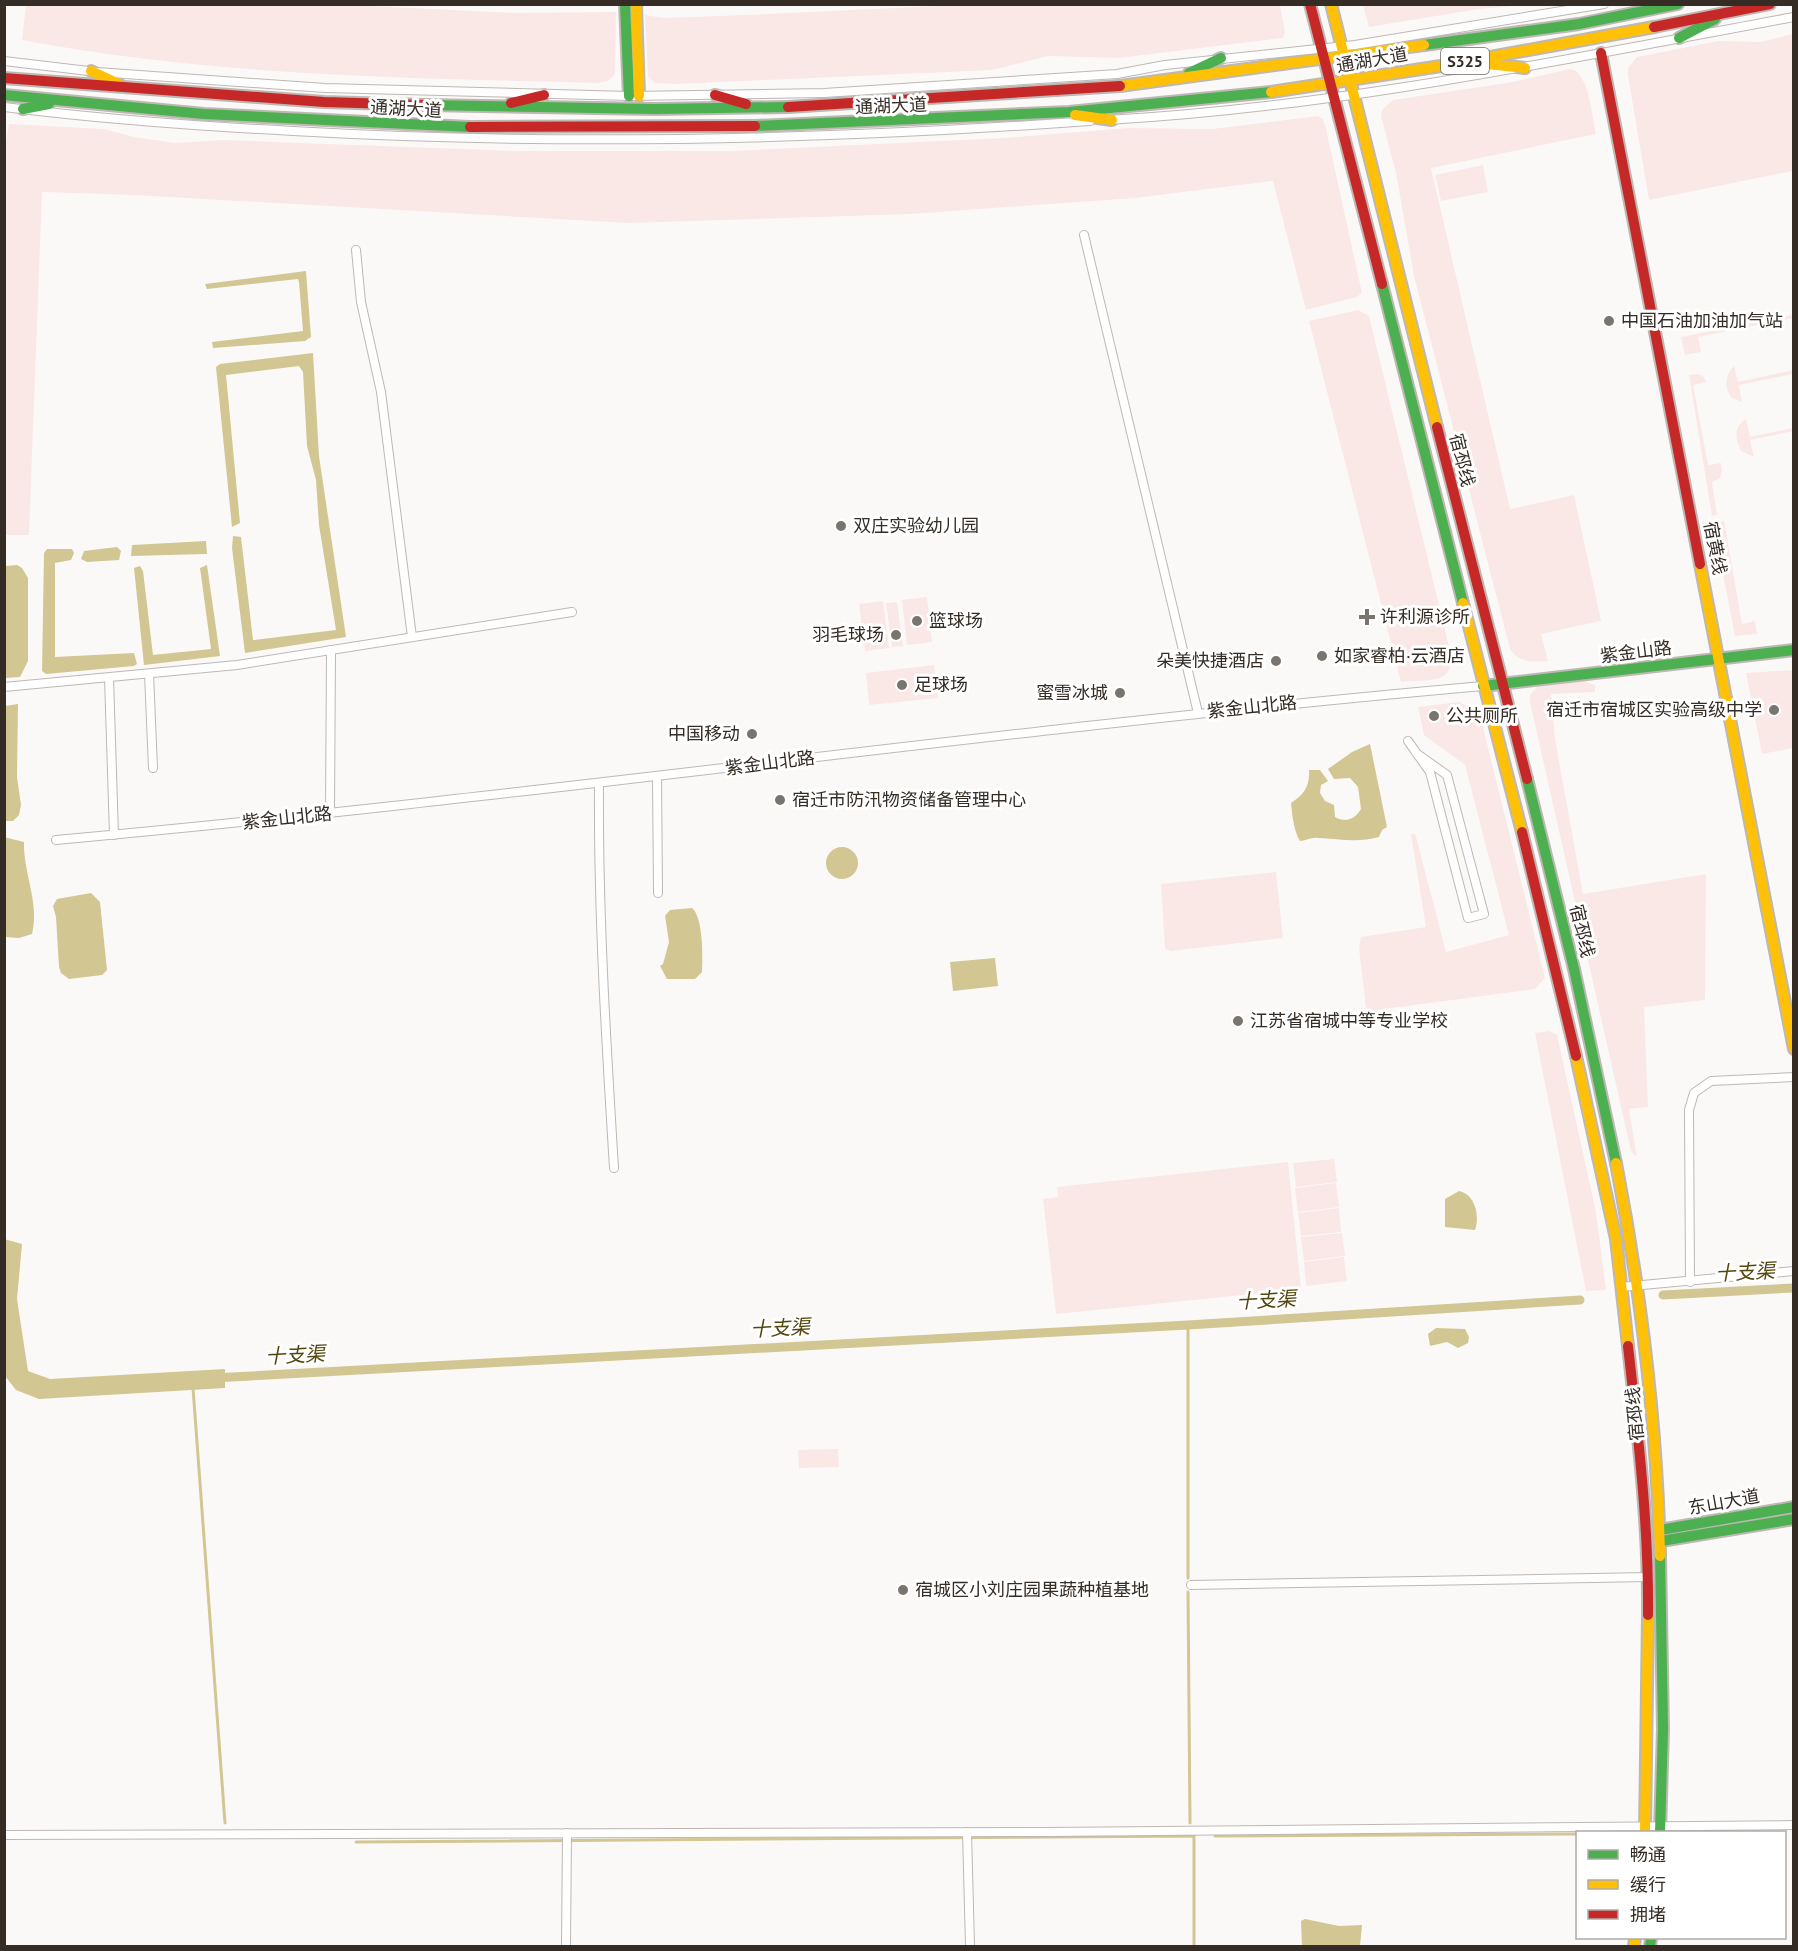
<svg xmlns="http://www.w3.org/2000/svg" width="1798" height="1951" viewBox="0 0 1798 1951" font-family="'PT Sans','Noto Sans SC',sans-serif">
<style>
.green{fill:#fae8e7}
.water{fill:#d2c693}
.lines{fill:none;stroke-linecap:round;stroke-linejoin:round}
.stream{stroke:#d2c693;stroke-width:3}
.canal{stroke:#d2c693;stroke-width:9}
.street-casing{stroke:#bdb8b4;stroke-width:10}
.fast-casing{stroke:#bdb8b4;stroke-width:14}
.slow-casing{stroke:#bdb8b4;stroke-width:14}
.jam-casing{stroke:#bdb8b4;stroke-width:14}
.street{stroke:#fefefe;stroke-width:8}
.fast{stroke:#4caf50;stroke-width:10}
.slow{stroke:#ffc107;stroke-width:10}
.jam{stroke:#c62828;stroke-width:10}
.poi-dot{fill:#7a746e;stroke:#fff;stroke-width:2}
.labels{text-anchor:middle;stroke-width:6;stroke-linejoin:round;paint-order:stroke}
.shield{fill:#fff;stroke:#726b66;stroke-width:1.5}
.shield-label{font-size:16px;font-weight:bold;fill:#352c25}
.street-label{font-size:18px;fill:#352c25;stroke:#fff}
.poi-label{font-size:18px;fill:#352c25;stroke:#fff;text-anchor:start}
.water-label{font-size:20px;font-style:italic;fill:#53470e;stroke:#fff}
</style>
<rect width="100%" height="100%" fill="#fbf9f7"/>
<g class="green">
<path d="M26 5 329 4 516 13 616 12 615 74 608 81 597 83C405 78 212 76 22 40Z"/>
<path d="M958 5H1280L1285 32 1283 38 1119 58 1048 56 992 70 676 84 654 83 648 76 645 15 664 18 746 15Z"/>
<path d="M1363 5V4L1523 5 1479 9 1369 27Z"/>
<path d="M1793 34V171L1649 200 1628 76V68L1637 57 1719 41 1761 42Z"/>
<path d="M1569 69C1589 69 1592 117 1596 134L1431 168 1510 509 1574 495 1601 621 1541 634 1548 661C1532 662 1520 663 1510 649L1414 276 1396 173 1381 116 1382 110 1393 100 1513 82Z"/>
<path d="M1318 116 1323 119 1326 129 1362 293 1357 297 1306 310 1273 181 1135 198 911 214 628 223 134 195 42 192 29 535H5L4 153 9 124 104 129 134 137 175 143 224 140 516 151H733L1003 138 1128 128 1212 129Z"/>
<path d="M1483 165 1488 192 1441 201 1435 175Z"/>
<path d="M1358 310 1369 316 1451 655C1454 686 1425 679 1401 682L1309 321Z"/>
<path d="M1793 315V318L1698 337 1701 352 1685 355 1681 337Z"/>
<path d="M1734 366 1738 382 1793 370V374L1739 385 1742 402 1732 398C1723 387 1725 376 1734 366Z"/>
<path d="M1698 374 1703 376 1706 382 1693 385 1708 465 1721 463 1722 473 1719 479 1712 482 1717 515 1712 516 1689 375Z"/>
<path d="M1746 419 1750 437 1793 428V431L1750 440 1754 457 1741 451C1735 437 1733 428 1746 419Z"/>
<path d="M1724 521 1742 624 1755 621 1757 634 1735 636 1713 523Z"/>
<path d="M927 597 932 642 907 645 902 600Z"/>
<path d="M883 601 889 648 865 651 859 604Z"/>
<path d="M897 602 903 646 892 647 886 603Z"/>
<path d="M934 665 938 698 869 705 866 673Z"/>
<path d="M1793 670V748L1762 754 1746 673Z"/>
<path d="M1582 680 1595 685V692L1551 694 1555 739 1583 894 1706 874 1705 1000 1644 1007 1648 1107 1629 1109 1637 1157 1631 1151 1530 702V695L1537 687Z"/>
<path d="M1459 702 1474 710 1481 719 1545 978 1535 989 1369 1011 1366 1009 1359 948 1361 937 1426 927 1411 835 1415 833 1446 952 1509 935 1465 765 1424 735 1418 707Z"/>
<path d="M1276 872 1283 938 1171 951 1165 949 1161 884Z"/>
<path d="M1549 1031 1557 1035 1596 1212 1606 1290 1586 1291 1535 1033Z"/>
<path d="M1334 1159 1337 1182 1296 1187 1293 1163Z"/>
<path d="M1288 1162 1301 1289 1056 1314 1043 1199 1058 1197 1057 1187Z"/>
<path d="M1336 1183 1339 1207 1298 1212 1295 1188Z"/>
<path d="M1339 1208 1341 1232 1301 1236 1298 1213Z"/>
<path d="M1342 1233 1345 1256 1304 1261 1301 1237Z"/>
<path d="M1344 1257 1347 1281 1306 1286 1304 1262Z"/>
<path d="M838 1449 839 1467 799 1468 798 1450Z"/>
</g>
<g class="water">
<path d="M306 271 311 337 305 341 213 348 212 342 303 331 299 282 298 279 207 289 205 284Z"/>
<path d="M313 353 319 456 346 637 245 653 232 548 233 536 241 537 253 640 336 630 319 525 316 480 307 446 303 372 299 366 226 375 240 523 232 527 216 367 220 364Z"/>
<path d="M206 541 207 554H205L131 556 132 545Z"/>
<path d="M117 547 121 551 119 560 87 562 81 559 84 551Z"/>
<path d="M47 549H72L74 553 71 560 55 563V657L134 653 137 664 134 666 46 674 42 671 44 553Z"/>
<path d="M17 565 22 568 28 578V661L20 677 5 678V566Z"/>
<path d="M207 565 220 656 144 665 134 568 140 566 143 571 153 655 211 649 200 568Z"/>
<path d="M18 704 17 777 21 805 19 815 13 821H5V706Z"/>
<path d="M1370 744 1387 827 1382 830 1379 837C1358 843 1339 839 1318 838 1312 837 1305 841 1300 841 1294 832 1292 814 1291 803 1304 795 1310 786 1309 770H1320L1328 781 1321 785 1320 793 1325 801 1334 805 1335 817C1346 823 1355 819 1361 809L1358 787 1350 778 1334 779 1328 769 1352 752Z"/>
<path d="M4 837 24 842C23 872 40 904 32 934L19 938 5 937Z"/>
<circle cx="842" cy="863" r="16"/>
<path d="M91 893 100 902 107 970 102 975 69 979 61 973 59 967 56 917 53 906 57 899Z"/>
<path d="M692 908C703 916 703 958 702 972L695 979H667L660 966 663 964 669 942 665 916 670 910Z"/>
<path d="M995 958 998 986 953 991 950 962Z"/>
<path d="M1459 1191C1475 1194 1480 1216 1475 1230L1445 1227V1199Z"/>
<path d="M4 1239 22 1244 17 1299 28 1371 50 1379 225 1369V1388L39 1399 16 1390 5 1376Z"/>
<path d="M1436 1328 1465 1329 1469 1337 1468 1343 1458 1348 1447 1342 1430 1346 1428 1334Z"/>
<path d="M1305 1919 1339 1926 1362 1925 1360 1946H1302L1301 1921Z"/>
</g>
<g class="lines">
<g class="stream">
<path d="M1188 1325V1578"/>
<path d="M193 1388 225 1823"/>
<path d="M1188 1592 1190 1823"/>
<path d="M1699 1830 1751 1829"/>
<path d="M1215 1836 1578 1834"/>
<path d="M356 1842 1194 1836V1946"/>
</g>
<g class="canal">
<path d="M1663 1295 1794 1288"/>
<path d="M213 1378 1188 1325 1580 1300"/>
</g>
<g class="street-casing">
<g id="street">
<path d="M4 61 97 72 325 88 629 96 824 93 1117 74 1165 65 1355 45 1604 4"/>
<path d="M4 107C101 119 196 126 293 131 559 146 824 140 1090 121"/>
<path d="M1108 120C1339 107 1566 59 1794 17"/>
<path d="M1084 235 1198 713"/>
<path d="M356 250 361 302 381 392 412 637"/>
<path d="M149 674 153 768"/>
<path d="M109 678 114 835"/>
<path d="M4 687 237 665 572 612"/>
<path d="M1408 741 1430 772 1468 918 1484 914 1447 775 1416 753"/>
<path d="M657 776 658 893"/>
<path d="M599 783C598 911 606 1040 614 1168"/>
<path d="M330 813 331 650"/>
<path d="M56 840C533 797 1006 728 1483 686"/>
<path d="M1690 1282 1689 1110 1694 1093 1711 1081 1794 1077"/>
<path d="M1621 1287 1794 1271"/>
<path d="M1191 1585 1648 1577"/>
<path d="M967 1832 970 1946"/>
<path d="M4 1835 1046 1832 1794 1825"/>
<path d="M566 1946 567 1833"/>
</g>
</g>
<g class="fast-casing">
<g id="fast">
<path d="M625 4 629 96"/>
<path d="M1679 38 1715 19"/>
<path d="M1424 45 1579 24 1678 4"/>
<path d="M1189 73 1221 58"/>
<path d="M4 95 204 114 470 127"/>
<path d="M425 105 655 109 788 107"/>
<path d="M23 109 49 104"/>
<path d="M755 126 1069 112 1271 92"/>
<path d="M1382 284 1463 603"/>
<path d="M1483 686 1794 650"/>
<path d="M1527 779 1574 969 1616 1163"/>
<path d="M1660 1530 1794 1507"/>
<path d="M1661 1541 1794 1519"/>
<path d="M1660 1832 1663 1729 1660 1556"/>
<path d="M1650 1946 1651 1938"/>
</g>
</g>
<g class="slow-casing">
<g id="slow">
<path d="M636 4 639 96"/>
<path d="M1331 4 1437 427"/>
<path d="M1478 63 1525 68"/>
<path d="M91 71 119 84"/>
<path d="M1120 86 1424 45"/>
<path d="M1271 92 1441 66 1654 27"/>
<path d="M1075 115 1112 120"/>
<path d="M1700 564 1794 1049"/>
<path d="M1463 603 1522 832"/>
<path d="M1576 1056 1616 1239 1628 1346"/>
<path d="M1616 1163C1641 1293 1657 1423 1660 1556"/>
<path d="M1645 1832 1648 1615"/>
<path d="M1634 1946 1635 1938"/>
</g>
</g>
<g class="jam-casing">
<g id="jam">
<path d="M1310 4 1382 284"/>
<path d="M1654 27 1770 4"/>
<path d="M1601 53 1700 564"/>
<path d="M4 78 324 102 425 105"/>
<path d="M715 95 746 104"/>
<path d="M511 103 544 95"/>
<path d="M788 107 1120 86"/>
<path d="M470 127 755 126"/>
<path d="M1437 427 1527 779"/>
<path d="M1522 832 1576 1056"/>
<path d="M1628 1346C1638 1435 1649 1526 1648 1615"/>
</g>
</g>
<use href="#street" class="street"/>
<use href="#fast" class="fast"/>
<use href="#slow" class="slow"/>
<use href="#jam" class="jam"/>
</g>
<g class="poi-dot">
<circle cx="1609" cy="321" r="6"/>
<circle cx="841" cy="526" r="6"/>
<path d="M1364 608h6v6h6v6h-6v6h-6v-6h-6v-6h6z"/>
<circle cx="917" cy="621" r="6"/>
<circle cx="896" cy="635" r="6"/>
<circle cx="1322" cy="656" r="6"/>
<circle cx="1276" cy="661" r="6"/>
<circle cx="902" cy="685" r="6"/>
<circle cx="1120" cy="693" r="6"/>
<circle cx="1774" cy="710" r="6"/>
<circle cx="1434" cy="716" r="6"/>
<circle cx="752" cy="734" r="6"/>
<circle cx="780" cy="800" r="6"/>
<circle cx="1238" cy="1021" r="6"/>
<circle cx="903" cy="1590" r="6"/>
</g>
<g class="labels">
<rect class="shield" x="1441" y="48" width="48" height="26" rx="4.5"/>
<g class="shield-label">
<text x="1465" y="67">S325</text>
</g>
<g class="street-label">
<text transform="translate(1372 60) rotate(-10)" y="6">通湖大道</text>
<text transform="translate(891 106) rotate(-2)" y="6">通湖大道</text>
<text transform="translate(406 109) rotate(3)" y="6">通湖大道</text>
<text transform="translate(1462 460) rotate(76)" y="6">宿邳线</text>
<text transform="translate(1715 548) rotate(79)" y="6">宿黄线</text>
<text transform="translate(1636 652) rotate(-7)" y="6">紫金山路</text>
<text transform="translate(1252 707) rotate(-6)" y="6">紫金山北路</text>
<text transform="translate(770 763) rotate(-7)" y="6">紫金山北路</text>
<text transform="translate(287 818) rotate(-6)" y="6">紫金山北路</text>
<text transform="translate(1582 931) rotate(77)" y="6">宿邳线</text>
<text transform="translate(1635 1414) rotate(-95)" y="6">宿邳线</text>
<text transform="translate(1724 1502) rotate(-10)" y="6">东山大道</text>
</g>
<g class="poi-label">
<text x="1621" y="327">中国石油加油加气站</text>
<text x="853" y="532">双庄实验幼儿园</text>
<text x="1380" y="623">许利源诊所</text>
<text x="929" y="627">篮球场</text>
<text x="884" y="641" text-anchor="end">羽毛球场</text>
<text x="1334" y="662">如家睿柏·云酒店</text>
<text x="1264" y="667" text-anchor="end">朵美快捷酒店</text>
<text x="914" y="691">足球场</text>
<text x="1108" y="699" text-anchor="end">蜜雪冰城</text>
<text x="1762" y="716" text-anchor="end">宿迁市宿城区实验高级中学</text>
<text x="1446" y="722">公共厕所</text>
<text x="740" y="740" text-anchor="end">中国移动</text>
<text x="792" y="806">宿迁市防汛物资储备管理中心</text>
<text x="1250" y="1027">江苏省宿城中等专业学校</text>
<text x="915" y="1596">宿城区小刘庄园果蔬种植基地</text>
</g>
<g class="water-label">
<text transform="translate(1745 1272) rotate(-3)" y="7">十支渠</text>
<text transform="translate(1266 1300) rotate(-3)" y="7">十支渠</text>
<text transform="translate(780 1328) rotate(-3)" y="7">十支渠</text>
<text transform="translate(295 1355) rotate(-3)" y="7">十支渠</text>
</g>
</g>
<rect width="1798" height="1951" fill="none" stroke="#352c25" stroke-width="12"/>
<rect x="1576" y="1831" width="210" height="108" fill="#ffffff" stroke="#aeaba8" stroke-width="1.5"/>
<rect x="1588" y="1850" width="30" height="9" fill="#4caf50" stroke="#aeaba8" stroke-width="1.5"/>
<text x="1630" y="1861" font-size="18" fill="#352c25">畅通</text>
<rect x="1588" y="1880" width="30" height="9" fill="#ffc107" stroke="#aeaba8" stroke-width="1.5"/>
<text x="1630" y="1891" font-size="18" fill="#352c25">缓行</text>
<rect x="1588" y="1910" width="30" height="9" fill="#c62828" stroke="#aeaba8" stroke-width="1.5"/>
<text x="1630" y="1921" font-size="18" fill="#352c25">拥堵</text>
</svg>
